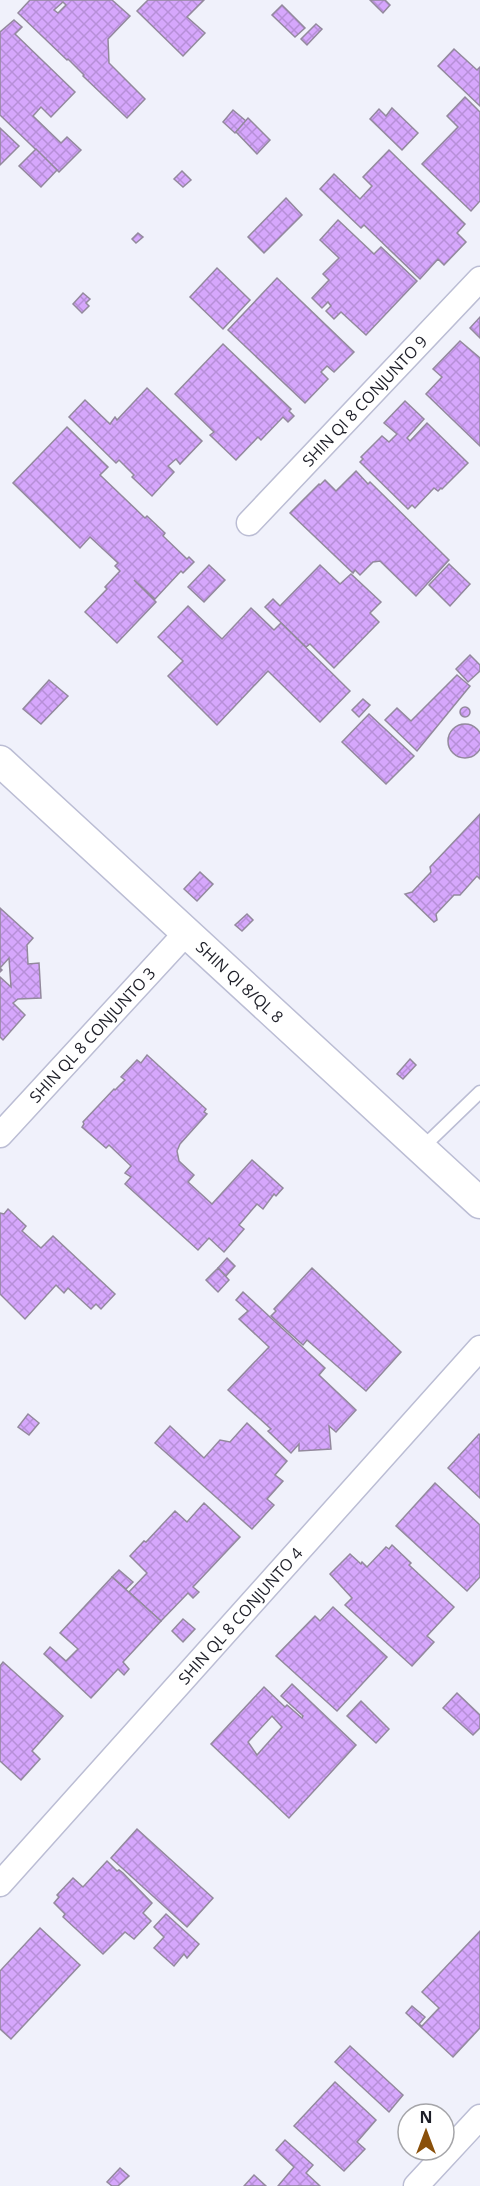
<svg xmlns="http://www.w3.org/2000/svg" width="480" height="2186" viewBox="0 0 480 2186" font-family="'Open Sans',sans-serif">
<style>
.building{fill:url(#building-cross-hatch);stroke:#93899d;stroke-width:1.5;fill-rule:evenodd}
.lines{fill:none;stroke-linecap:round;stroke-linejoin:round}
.service-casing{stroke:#bbbdd4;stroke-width:15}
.minor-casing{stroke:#bbbdd4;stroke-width:27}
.tertiary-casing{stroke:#bbbdd4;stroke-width:33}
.service{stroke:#fff;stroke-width:12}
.minor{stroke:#fff;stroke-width:24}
.tertiary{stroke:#fff;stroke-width:30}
.labels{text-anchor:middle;stroke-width:4.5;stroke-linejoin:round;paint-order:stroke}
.street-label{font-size:16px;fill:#1e1f28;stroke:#fff}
</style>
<defs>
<pattern id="building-cross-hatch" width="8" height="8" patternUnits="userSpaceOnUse" patternTransform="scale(1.5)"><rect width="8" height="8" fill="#d6a7fc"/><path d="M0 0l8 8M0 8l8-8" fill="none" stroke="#b78fd8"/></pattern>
</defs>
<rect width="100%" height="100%" fill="#f0f1fb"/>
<g class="building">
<path d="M30 0H112L130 16 108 39 109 63 145 99 127 118 83 76 84 75 68 59 67 60 18 13ZM63 2 66 5 58 13 54 10Z"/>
<path d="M148 0H204L187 17 205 33 183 56 137 11Z"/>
<path d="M370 0H385L390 5 383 13Z"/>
<path d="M282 5 305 28 295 37 272 15Z"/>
<path d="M14 20 22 27 15 34 75 92 51 117 41 107 33 116 61 143 67 137 81 150 59 172 0 115V32Z"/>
<path d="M316 24 322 29 307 45 301 39Z"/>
<path d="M454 49 477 70 480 67V106L438 66Z"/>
<path d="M465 97 480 112V201L471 211 422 164 458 127 447 116Z"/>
<path d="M392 108 418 133 402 150 370 119 379 109 386 116Z"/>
<path d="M233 110 246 121 235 133 223 122Z"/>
<path d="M248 118 270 140 257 154 236 132Z"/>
<path d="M0 128 19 146 0 165Z"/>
<path d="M36 149 57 170 41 187 19 166Z"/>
<path d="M389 150 465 224 457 233 466 242 444 265 438 259 420 279 364 225 361 228 320 189 334 174 360 199 372 186 363 177Z"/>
<path d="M182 171 191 180 183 187 174 179Z"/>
<path d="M286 198 302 215 264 253 248 237Z"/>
<path d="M338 220 374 254 381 247 417 281 366 335 341 312 334 319 326 311 331 306 328 302 322 308 312 298 329 280 323 274 339 258 320 240Z"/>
<path d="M138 233 143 237 136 243 132 239Z"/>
<path d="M217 268 250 300 223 329 190 297Z"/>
<path d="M277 278 354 352 334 372 327 366 321 372 328 379 305 403 228 330Z"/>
<path d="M83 293 90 299 86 303 89 306 82 313 73 304Z"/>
<path d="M480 317V338L470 328Z"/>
<path d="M460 341 480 358V446L426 394 442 377 433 369Z"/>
<path d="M223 344 291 409 289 411 294 416 288 422 283 417 261 440 258 437 236 460 210 435 214 432 175 394Z"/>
<path d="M147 388 202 441 180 464 176 459 168 466 174 472 152 496 132 477 134 475 119 460 116 463 69 417 85 400 110 424 115 417 117 420Z"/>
<path d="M405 401 424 419 407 438 410 441 427 423 468 463 442 489 441 488 438 491 434 488 415 508 412 505 408 509 360 462 363 459 361 457 382 436 389 442 397 434 384 423Z"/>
<path d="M67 427 108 467 100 475 145 518 147 516 165 533 163 536 187 559 189 557 194 562 183 573 181 571 155 599 134 580 156 602 117 643 85 612 107 589 105 587 120 571 115 566 118 563 90 537 80 548 13 483Z"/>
<path d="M356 471 368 484 370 482 449 560 416 596 380 561 373 562 360 575 355 570 353 573 290 513 319 484 320 485 325 480 336 491Z"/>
<path d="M449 564 470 584 450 606 429 585Z"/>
<path d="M209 565 225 580 204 602 188 587Z"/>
<path d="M320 565 340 584 351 574 381 602 370 613 379 622 334 668 310 644 306 647 265 607 273 599 280 606Z"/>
<path d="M188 606 222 639 251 608 274 630 281 623 350 691 320 722 268 671 217 725 168 676 183 661 158 637Z"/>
<path d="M470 655 480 665V671L468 682 456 669Z"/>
<path d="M457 675 470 686 417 751 385 720 397 708 411 721Z"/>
<path d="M49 680 68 696 41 724 23 709Z"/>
<path d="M363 699 370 705 359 717 352 710Z"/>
<circle cx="465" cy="712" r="5"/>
<path d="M369 714 414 756 386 784 342 742Z"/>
<circle cx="465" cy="741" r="17"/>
<path d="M480 814V879L477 876 460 895H454L436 914 437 920 434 922 405 894 412 892 431 872 430 867Z"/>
<path d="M200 872 213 884 197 901 184 889Z"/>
<path d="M0 908 33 938 27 945 28 964 39 963 41 998 18 999 13 1003 25 1015 3 1040 0 1037V977L11 987 9 958 0 968 2 970 0 972Z"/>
<path d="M247 914 253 920 242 931 235 925Z"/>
<path d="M147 1055 206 1109 204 1112 207 1114 180 1144 177 1151 179 1161 194 1175 188 1182 212 1204 252 1160 283 1188 276 1196 274 1194 263 1209 257 1204 239 1225 244 1229 224 1252 209 1238 198 1250 125 1184 131 1177 125 1173 131 1166 109 1145 106 1148 82 1127 84 1124 83 1122 114 1089 115 1090 125 1080 121 1077 137 1060 141 1063Z"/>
<path d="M410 1059 416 1065 403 1079 397 1074Z"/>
<path d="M8 1209 26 1226 22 1231 41 1248 53 1236 115 1294 101 1309 96 1304 91 1309 68 1288 64 1293 56 1285 25 1319 0 1294V1213L4 1214Z"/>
<path d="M227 1258 235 1266 226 1276 218 1268Z"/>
<path d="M218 1268 229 1280 218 1292 206 1280Z"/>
<path d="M312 1268 401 1352 366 1391 307 1340 303 1345 271 1316 276 1311 274 1309Z"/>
<path d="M243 1292 325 1368 319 1375 356 1410 336 1432 329 1426 331 1449 299 1451V1444L291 1453 268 1431 271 1429 228 1390 269 1347 239 1319 248 1311 236 1300Z"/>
<path d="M28 1414 39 1423 29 1435 18 1427Z"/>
<path d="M247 1423 287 1461 275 1475 283 1481 267 1499 274 1505 252 1529 155 1443 170 1426 204 1458 220 1440 230 1442Z"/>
<path d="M479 1434 480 1435V1498L448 1468Z"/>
<path d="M435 1483 480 1525V1577L467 1591 396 1526Z"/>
<path d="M204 1503 240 1537 193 1587 199 1592 193 1598 188 1593 161 1621 129 1592 147 1573 130 1556 144 1541 146 1542 175 1511 187 1522Z"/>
<path d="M392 1545 411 1563 409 1565 454 1607 427 1636 434 1642 412 1666 345 1605 352 1598 330 1574 350 1554 361 1564 362 1562 367 1567 386 1547 389 1549Z"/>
<path d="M119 1570 133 1582 126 1589 112 1577Z"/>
<path d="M112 1577 161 1621 123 1662 129 1669 124 1675 118 1669 91 1698 44 1654 50 1647 66 1661 78 1649 60 1633Z"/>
<path d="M333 1607 387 1657 337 1711 276 1656 315 1616 320 1621Z"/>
<path d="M183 1619 195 1629 183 1642 172 1631Z"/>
<path d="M3 1662 63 1716 32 1751 40 1759 21 1780 0 1761V1666Z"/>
<path d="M292 1684 356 1745 289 1818 211 1744 264 1687 285 1707 287 1705 302 1718 303 1716 281 1696ZM272 1716 282 1727 257 1755 248 1742Z"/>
<path d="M457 1693 480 1715V1728L473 1735 443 1708Z"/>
<path d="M361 1701 389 1729 376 1743 347 1716Z"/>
<path d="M137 1829 213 1898 187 1927 111 1858Z"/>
<path d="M107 1861 117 1871 119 1870 123 1873 152 1903 143 1913 151 1921 134 1939 125 1932 103 1954 63 1917 65 1914 54 1903 59 1897 57 1895 73 1878 83 1887Z"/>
<path d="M166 1914 199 1944 187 1958 184 1954 174 1966 154 1948 164 1937 154 1927Z"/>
<path d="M40 1928 80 1965 11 2039 0 2029V1971Z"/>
<path d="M480 1931V2028L453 2057 406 2013 412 2006 425 2017 419 2024 422 2026 439 2008 422 1992Z"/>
<path d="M350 2046 403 2095 389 2112 335 2062Z"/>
<path d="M335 2082 376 2120 357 2142 365 2149 344 2171 294 2126Z"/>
<path d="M285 2140 313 2165 306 2173 320 2186H278L294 2167 276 2150Z"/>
<path d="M120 2168 129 2176 118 2186H112L107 2182Z"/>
<path d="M254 2175 266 2186H244Z"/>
</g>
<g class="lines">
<g class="service-casing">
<path id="service" d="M422 1148 480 1092"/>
</g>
<g class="minor-casing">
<g id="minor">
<path id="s1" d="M249 523 480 279"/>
<path id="s2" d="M0 1135 186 933"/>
<path id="s3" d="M0 1884 480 1348"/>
<path d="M416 2186 480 2117"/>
</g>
</g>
<g class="tertiary-casing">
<g id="tertiary">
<path id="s4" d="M0 761 480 1203"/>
</g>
</g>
<use href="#service" class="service"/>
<use href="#minor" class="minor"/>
<use href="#tertiary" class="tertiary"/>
</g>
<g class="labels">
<g class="street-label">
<text dy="6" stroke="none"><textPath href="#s1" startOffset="168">SHIN QI 8 CONJUNTO 9</textPath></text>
<text dy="6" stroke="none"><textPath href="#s4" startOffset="326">SHIN QI 8/QL 8</textPath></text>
<text dy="6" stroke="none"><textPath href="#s2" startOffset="136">SHIN QL 8 CONJUNTO 3</textPath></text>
<text dy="6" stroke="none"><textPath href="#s3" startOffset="360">SHIN QL 8 CONJUNTO 4</textPath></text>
</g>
</g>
<g transform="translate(426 2132)"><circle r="28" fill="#ffffff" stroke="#a5a5a9" stroke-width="1.5"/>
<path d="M0-4.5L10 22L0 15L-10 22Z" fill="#8a500a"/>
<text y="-9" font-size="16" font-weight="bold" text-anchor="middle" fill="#1e1f28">N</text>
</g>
</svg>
